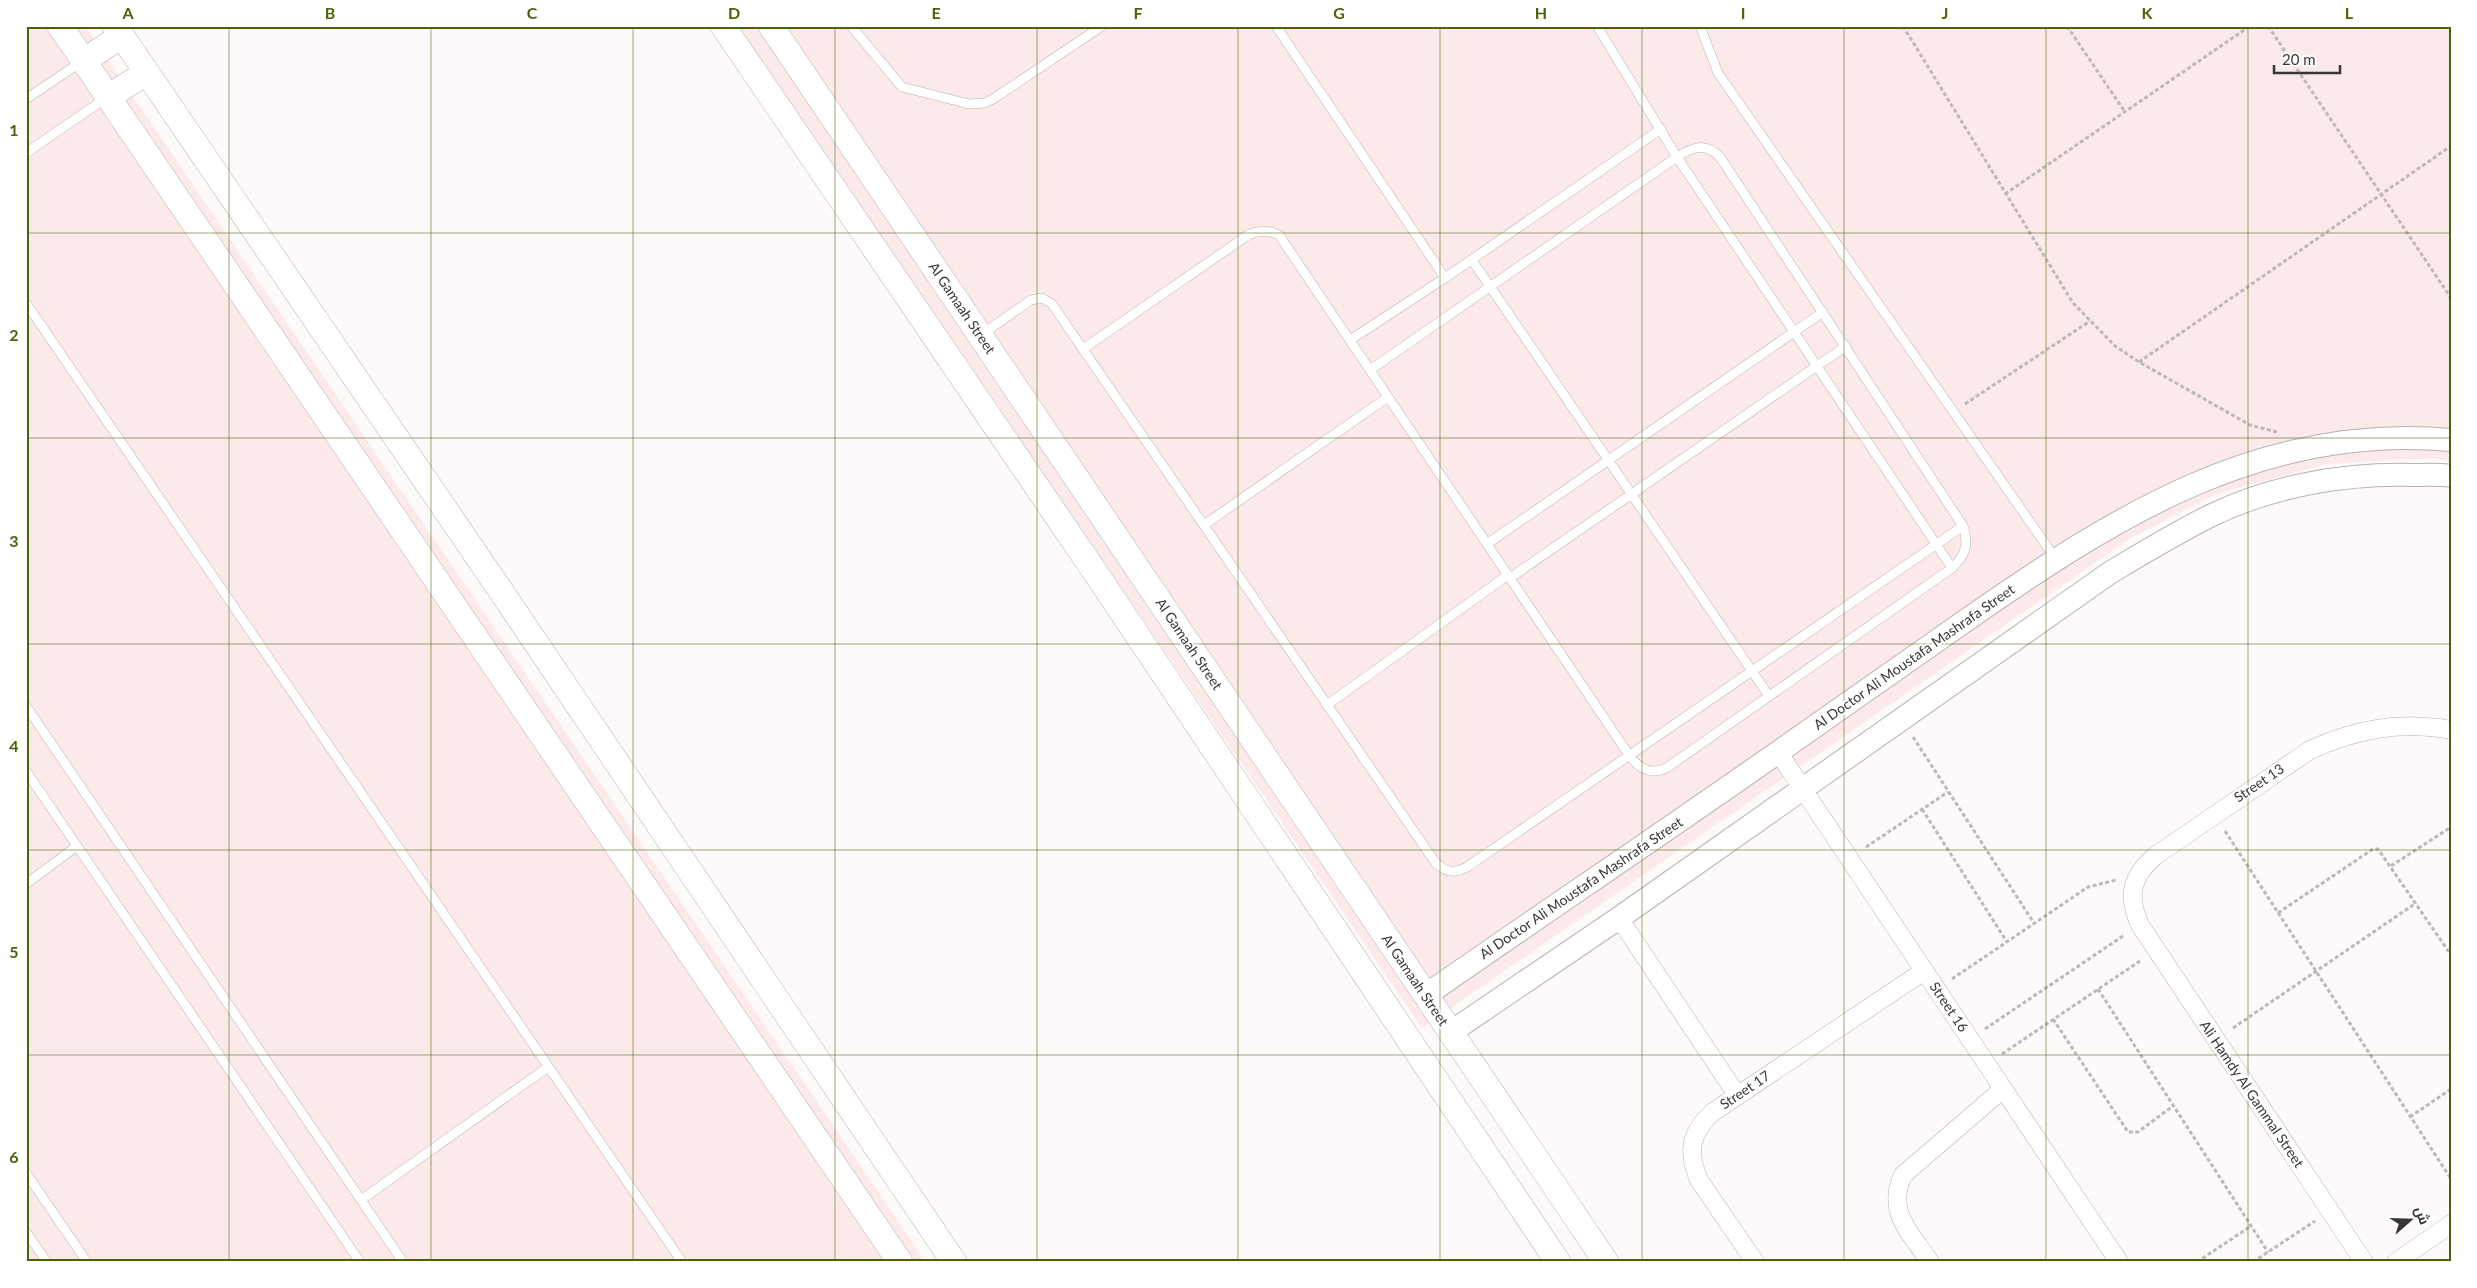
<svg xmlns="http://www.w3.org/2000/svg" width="2477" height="1288" viewBox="0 0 2477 1288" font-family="Lato,Cairo,sans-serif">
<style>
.built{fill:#fbeae9}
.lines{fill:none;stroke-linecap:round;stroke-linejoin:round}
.service-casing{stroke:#b8b1b0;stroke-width:10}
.minor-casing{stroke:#b8b1b0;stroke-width:19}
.tertiary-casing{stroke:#b8b1b0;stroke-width:24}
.secondary-casing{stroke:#b8b1b0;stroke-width:26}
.path{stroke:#beb9b9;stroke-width:3;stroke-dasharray:4 2.5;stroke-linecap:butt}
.service{stroke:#fff;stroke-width:9}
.minor{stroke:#fff;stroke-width:18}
.tertiary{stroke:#fff;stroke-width:22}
.secondary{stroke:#fff;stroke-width:25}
.grid{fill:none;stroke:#4c610c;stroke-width:1;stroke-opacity:0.55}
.labels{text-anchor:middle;stroke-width:4;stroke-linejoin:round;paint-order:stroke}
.street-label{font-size:14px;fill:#393636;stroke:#fff}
.neatline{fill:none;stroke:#4c610c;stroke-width:2}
.grid-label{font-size:16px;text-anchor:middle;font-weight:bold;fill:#4c610c}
</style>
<rect width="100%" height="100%" fill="#fffafa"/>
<g class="built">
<path d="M26 26H85L926 1262H26Z"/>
<path d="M738 26H2451V461L2432 458 2327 464 2216 494 2131 538 1422 1028Z"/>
</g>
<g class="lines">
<g class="service-casing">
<g id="service">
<path d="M851 26 902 87 969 104 985 103 993 99 1102 26"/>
<path d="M1276 26 1445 278"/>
<path d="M1597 26 1677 157 1952 568"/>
<path d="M1700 26 1718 73 2055 558"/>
<path d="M26 99 81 62"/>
<path d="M26 153 106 98"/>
<path d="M1472 260 1769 696"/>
<path d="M26 303 682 1262"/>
<path d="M981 335 1031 300 1042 298 1052 304 1435 862C1445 872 1454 874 1467 867L1963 526"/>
<path d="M1350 340 1445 278 1661 129"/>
<path d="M1083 349 1248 235C1260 230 1268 230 1279 235L1629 755C1639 769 1651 776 1668 767L1952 568C1966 555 1969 544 1963 526L1720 157C1705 142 1693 147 1677 157L1370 370"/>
<path d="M1204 525 1388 397"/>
<path d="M1487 544 1823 312"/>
<path d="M1510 578 1846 346"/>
<path d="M1327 705 1508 575"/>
<path d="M26 706 403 1262"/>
<path d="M26 771 360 1262"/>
<path d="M26 884 77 846"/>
<path d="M26 1173 87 1262"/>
<path d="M361 1200 548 1067"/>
<path d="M26 1232 47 1262"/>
</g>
</g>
<g class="minor-casing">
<g id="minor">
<path d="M1778 752 2119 1262"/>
<path d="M1619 918 1737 1095"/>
<path d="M1755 1262 1699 1180C1687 1152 1690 1133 1713 1112L1924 971"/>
<path d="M1930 1262C1910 1232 1886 1212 1903 1175L2003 1089"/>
<path d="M2364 1262 2140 925C2127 896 2131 877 2155 856L2310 750C2356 729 2400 721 2451 730"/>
<path d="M2396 1262 2451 1224"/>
</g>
</g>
<g class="tertiary-casing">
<g id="tertiary">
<path d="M1426 995C1548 910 1672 827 1794 741 1851 701 1908 661 1965 621 2113 518 2262 422 2451 440"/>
<path d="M1451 1032 1619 918 2111 572C2143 553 2176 533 2210 516 2271 486 2345 473 2413 475 2425 475 2438 474 2451 476"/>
</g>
</g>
<g class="secondary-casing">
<g id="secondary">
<path d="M60 26 900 1262"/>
<path d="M115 26 505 597 954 1262"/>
<path d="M723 26 1097 575 1558 1262"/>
<path d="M771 26 1606 1262"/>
<path d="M84 61 121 36"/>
<path d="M108 97 146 73"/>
</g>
</g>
<g class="path">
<path d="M1903 26 2073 303 2115 346 2139 362 2250 425 2277 432"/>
<path d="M2067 26 2125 112"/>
<path d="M2268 26 2451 298"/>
<path d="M2005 194 2250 26"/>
<path d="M2139 362 2451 146"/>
<path d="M1965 404 2090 321"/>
<path d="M1913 737 2034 923"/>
<path d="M1922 809 2007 942"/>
<path d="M2225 831 2451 1179"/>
<path d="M1866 847 1948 792"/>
<path d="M2391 866 2451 827"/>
<path d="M2278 913 2373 849H2378L2451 955"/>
<path d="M1952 979 2088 887 2116 880"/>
<path d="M2098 989 2268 1252"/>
<path d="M2053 1019 2128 1132H2138L2173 1106"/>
<path d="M2233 1028 2416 903"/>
<path d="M1985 1029 2123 936"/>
<path d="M2002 1054 2140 961"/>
<path d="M2410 1117 2451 1089"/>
<path d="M2197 1262 2251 1226"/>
<path d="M2253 1262 2315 1221"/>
</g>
<use href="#service" class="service"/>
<use href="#minor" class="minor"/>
<use href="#tertiary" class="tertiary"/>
<use href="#secondary" class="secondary"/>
</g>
<path class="grid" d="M229 26V1262M431 26V1262M633 26V1262M835 26V1262M1037 26V1262M1238 26V1262M1440 26V1262M1642 26V1262M1844 26V1262M2046 26V1262M2248 26V1262M26 233H2451M26 438H2451M26 644H2451M26 850H2451M26 1055H2451"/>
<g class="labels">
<g class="street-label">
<text transform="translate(962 308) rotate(56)" y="5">Al Gamaah Street</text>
<text transform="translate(1189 644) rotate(56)" y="5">Al Gamaah Street</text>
<text transform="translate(1914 657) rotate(-35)" y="5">Al Doctor Ali Moustafa Mashrafa Street</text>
<text transform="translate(2259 783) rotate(-34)" y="5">Street 13</text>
<text transform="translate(1581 888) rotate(-34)" y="5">Al Doctor Ali Moustafa Mashrafa Street</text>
<text transform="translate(1415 980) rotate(56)" y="5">Al Gamaah Street</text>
<text transform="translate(1949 1007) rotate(56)" y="5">Street 16</text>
<text transform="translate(1745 1090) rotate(-34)" y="5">Street 17</text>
<text transform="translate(2252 1094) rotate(56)" y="5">Ali Hamdy Al Gammal Street</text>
</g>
</g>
<rect width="2477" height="1288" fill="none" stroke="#ffffff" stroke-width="55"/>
<g transform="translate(2410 1220) rotate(70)" stroke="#ffffff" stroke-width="4" paint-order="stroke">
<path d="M0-4L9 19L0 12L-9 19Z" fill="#393636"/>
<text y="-8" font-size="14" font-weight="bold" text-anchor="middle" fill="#393636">ش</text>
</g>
<path d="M2274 65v8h66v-8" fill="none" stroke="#393636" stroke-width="2.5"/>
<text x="2282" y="65" font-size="15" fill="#393636" stroke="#ffffff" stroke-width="4" paint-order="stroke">20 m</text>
<rect x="28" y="28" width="2422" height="1232" class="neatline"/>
<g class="grid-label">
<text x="128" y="19">A</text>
<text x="330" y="19">B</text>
<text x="532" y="19">C</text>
<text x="734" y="19">D</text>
<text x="936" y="19">E</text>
<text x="1138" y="19">F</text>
<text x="1339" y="19">G</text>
<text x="1541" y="19">H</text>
<text x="1743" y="19">I</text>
<text x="1945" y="19">J</text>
<text x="2147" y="19">K</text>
<text x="2349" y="19">L</text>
<text x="14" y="136">1</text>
<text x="14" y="341">2</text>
<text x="14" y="547">3</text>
<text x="14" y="752">4</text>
<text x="14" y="958">5</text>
<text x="14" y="1163">6</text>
</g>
</svg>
